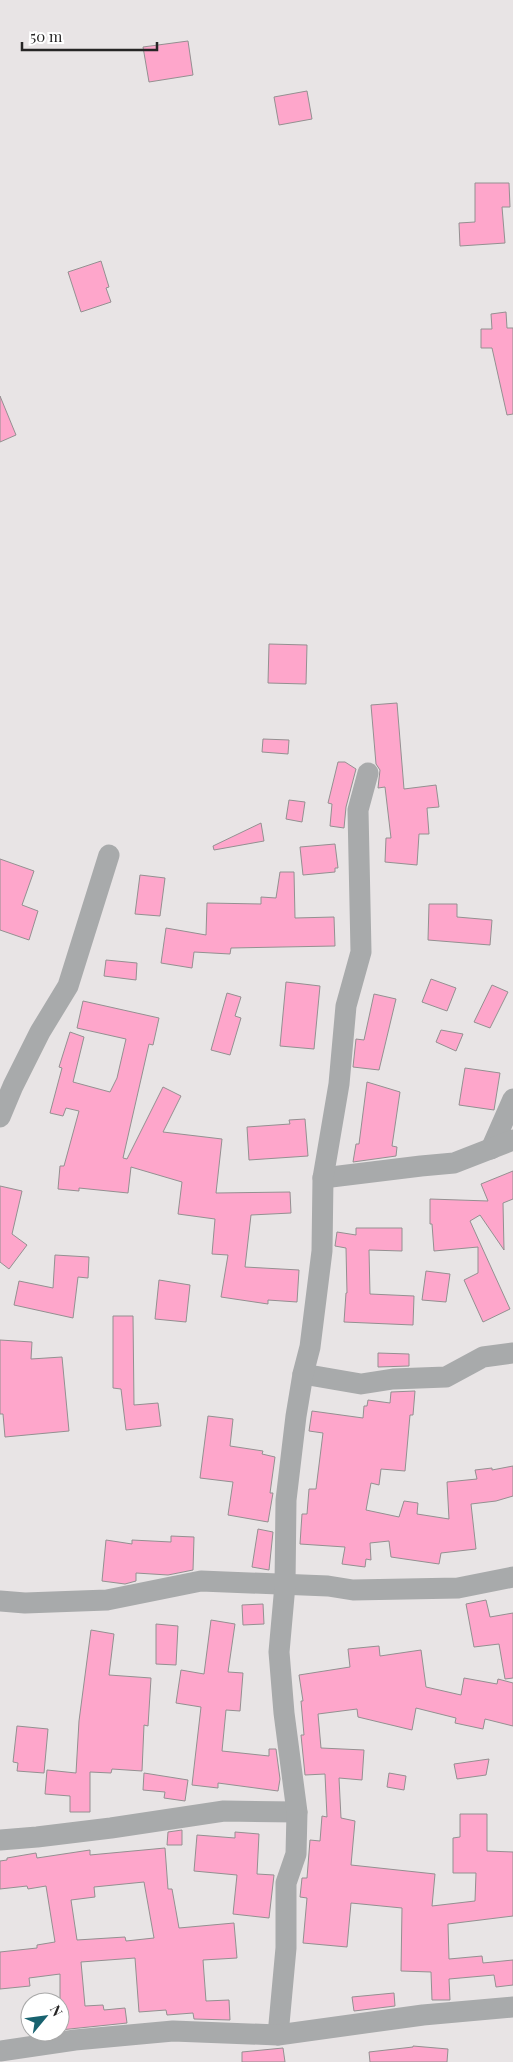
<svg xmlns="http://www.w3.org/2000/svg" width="513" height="2062" viewBox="0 0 513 2062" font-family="'Playfair Display',serif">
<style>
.building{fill:#fea6cb;stroke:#949091;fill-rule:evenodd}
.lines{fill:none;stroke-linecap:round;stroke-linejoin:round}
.street{stroke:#a8aaab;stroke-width:21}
</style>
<rect width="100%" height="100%" fill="#e8e4e5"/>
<g class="building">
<path d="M188 41 193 75 149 82 143 47Z"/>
<path d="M307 91 312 119 279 125 274 97Z"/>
<path d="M475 183H509L510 207H502L505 243 460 246 459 223 475 222Z"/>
<path d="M101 261 109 287 106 288 111 302 81 312 68 272Z"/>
<path d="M506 312 507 328H513V414L507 415 492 348H481V329H492L491 314Z"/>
<path d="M0 396 16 435 0 442Z"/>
<path d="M269 644 307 645 306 684 268 683Z"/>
<path d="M397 703 404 789 436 785 439 807 427 808 429 834H419L417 865 385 862 386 838H391L385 787 378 788 380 770 376 764 371 705Z"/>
<path d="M263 739 289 740 288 754 262 752Z"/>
<path d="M338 762H345L356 769 346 807 344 828 330 826 332 804 328 803Z"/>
<path d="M289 800 305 802 302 822 286 819Z"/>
<path d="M261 823 264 841 214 850 213 846Z"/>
<path d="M335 844 338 868H335V872L303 875 300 847Z"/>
<path d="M0 859 34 871 22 905 38 911 29 940 0 930Z"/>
<path d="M280 872H294L295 918 334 917 335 946 231 948 230 954 194 952 192 968 161 963 166 928 206 935 207 903 261 904V897L276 898Z"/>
<path d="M140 875 165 878 160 916 135 914Z"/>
<path d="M429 904H457V917L492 920 490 945 428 940Z"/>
<path d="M106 960 137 963 136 980 104 976Z"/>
<path d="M431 979 456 988 447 1011 422 1002Z"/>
<path d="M286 982 320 986 314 1049 280 1046Z"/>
<path d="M492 985 508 992 490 1028 474 1022Z"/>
<path d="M227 993 241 997 235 1016 241 1018 230 1055 211 1050Z"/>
<path d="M374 994 396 999 379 1070 353 1067 356 1039 364 1040Z"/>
<path d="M83 1001 159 1018 153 1045 149 1044 123 1158 127 1159 163 1087 181 1096 163 1132 222 1139 216 1193 290 1192 291 1213 251 1215 245 1267 299 1270 297 1302 268 1300V1304L221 1297 228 1255 212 1254 215 1219 178 1214 182 1182 131 1167 128 1193 79 1188V1191L58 1189 60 1166H64L79 1111 66 1108 63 1116 50 1113 62 1068 59 1067 70 1032 84 1037 73 1082 110 1092 117 1078 126 1039 77 1028Z"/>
<path d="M441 1030 463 1034 456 1051 436 1042Z"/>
<path d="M465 1068 500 1073 494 1110 459 1105Z"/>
<path d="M367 1082 400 1092 392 1146 397 1147 396 1156 353 1162 356 1144H359Z"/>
<path d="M305 1119 308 1156 249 1160 247 1127 290 1124 289 1120Z"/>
<path d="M513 1171V1199L503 1203 504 1250 480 1215 470 1221 510 1309 483 1322 464 1280 478 1273V1247L434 1251 432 1224H430V1199L488 1201 481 1184Z"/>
<path d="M0 1186 22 1191 12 1234 27 1245 9 1269 0 1262Z"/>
<path d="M356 1228H402V1251L369 1250 370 1294 414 1296 413 1325 344 1322 346 1293H347L346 1248 335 1246 337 1232 356 1235Z"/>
<path d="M55 1255 89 1257 88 1278 78 1277 73 1318 14 1305 19 1281 53 1288Z"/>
<path d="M426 1271 450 1274 446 1302 422 1300Z"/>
<path d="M159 1280 190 1285 186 1322 155 1319Z"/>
<path d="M113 1316H133L134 1405 158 1403 161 1426 126 1430 121 1389 113 1388Z"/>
<path d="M0 1340 32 1342 31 1359 62 1357 69 1431 5 1437 3 1414H0Z"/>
<path d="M378 1353 409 1354V1366L378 1367Z"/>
<path d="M415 1391 413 1415H410L405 1471 381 1469 379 1485 371 1483 366 1510 399 1517 404 1501 418 1503 417 1514 449 1519 447 1482 477 1479 475 1470 492 1468V1470L513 1466V1496L496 1501 471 1504 476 1549 441 1553 439 1564 391 1557 389 1541 370 1543 371 1560 366 1559 365 1567 342 1564 345 1547 300 1544 302 1514H307L309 1489H316L323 1433 309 1431 312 1411 363 1418 364 1406H367L368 1400 390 1403 391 1392Z"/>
<path d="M208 1416 233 1419 230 1446 263 1451 262 1454 275 1457 270 1493H273L268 1522 228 1515 233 1482 200 1478Z"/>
<path d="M258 1529 273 1532 269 1570 252 1567Z"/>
<path d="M171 1536 194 1537 193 1570 168 1575 136 1573V1581L125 1584 102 1581 106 1540 132 1544V1540L171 1542Z"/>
<path d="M486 1600 490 1617 513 1613V1678L505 1679 499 1644 474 1647 466 1604Z"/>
<path d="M263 1604 264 1624 243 1625 242 1605Z"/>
<path d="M211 1620 235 1624 228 1672 243 1673 240 1711 226 1710 222 1751 269 1756V1749H276L280 1779 278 1791 218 1783V1788L192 1785 201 1707 176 1703 181 1670 204 1674Z"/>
<path d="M156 1624 178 1626 176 1665 156 1664Z"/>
<path d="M91 1630 114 1634 109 1675 151 1678 148 1726 144 1725 142 1771 112 1769 111 1773 90 1772V1812H70V1796L45 1794 47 1770 76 1773 79 1721Z"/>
<path d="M379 1646 380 1656 421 1650 426 1687 461 1695 464 1678 497 1684 498 1679 513 1683V1726L485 1719 483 1729 455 1723 456 1718 416 1708 412 1730 358 1717 357 1709 318 1714 321 1748 364 1750 362 1780 339 1778 341 1818 355 1821 351 1865 435 1874 432 1906 475 1901 476 1873H453V1838L460 1837V1814H487V1851L513 1852V1916L448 1924 449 1959 482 1956 483 1963 513 1960V1985L496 1987 494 1975 449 1979 450 2000H432L431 1972 401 1971 402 1908 351 1903 347 1947 303 1943 307 1898 300 1897 302 1878H307L310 1840 320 1841 322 1816 327 1817 325 1774 305 1775 301 1735H304L301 1701H303L299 1675 350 1667 348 1649Z"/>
<path d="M17 1726 48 1729 44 1773 17 1771 18 1763 13 1762Z"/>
<path d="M489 1759 486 1775 457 1779 454 1764Z"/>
<path d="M144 1773 188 1780 185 1801 164 1798 165 1792 143 1790Z"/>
<path d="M389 1773 406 1776 404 1790 387 1787Z"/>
<path d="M182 1830V1845H167L168 1832Z"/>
<path d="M235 1832 259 1834 257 1874 274 1875 269 1918 233 1914 237 1875 194 1871 197 1835 235 1838Z"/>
<path d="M165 1848 168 1889H172L179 1928 234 1923 237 1958 203 1960 206 2001 229 2000 230 2020 194 2019 193 2013 167 2015 166 2010 139 2012 135 1958 81 1962 85 2006 103 2005 104 2010 125 2008 127 2023 60 2030V1974L29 1978 30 1986 0 1989V1952L37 1948V1945L55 1942 46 1886 28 1889 27 1886 0 1889V1861L7 1860V1858L36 1853 37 1858 90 1850V1855ZM144 1882 154 1938 126 1941 125 1937 77 1940 71 1900 95 1897 94 1887Z"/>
<path d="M394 1993 395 2006 354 2011 352 1997Z"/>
<path d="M413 2046 448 2049 447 2062H370L369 2052 413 2047Z"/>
<path d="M283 2048 285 2062H242V2052Z"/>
</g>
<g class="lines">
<g class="street">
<path d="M0 1117 13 1086 40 1032 68 986 109 855"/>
<path d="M491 1149 513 1099"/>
<path d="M323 1178 421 1166 454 1163 513 1140"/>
<path d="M303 1374 361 1384 393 1379 446 1377 483 1357 513 1353"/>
<path d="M0 1601 25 1603 107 1600 201 1581 328 1586 353 1590 458 1588 513 1577"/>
<path d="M0 1840 37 1837 111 1828 224 1811 297 1812"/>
<path d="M278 2035 286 1948V1883L296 1854 297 1812 284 1713 279 1652 285 1585 286 1500 296 1416 303 1374 310 1347 322 1251 323 1178 339 1084 346 1006 361 952 358 810 368 773"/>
<path d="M0 2051 75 2040 173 2031 278 2035 423 2015 513 2007"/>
</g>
</g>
<g transform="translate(45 2017) rotate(61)"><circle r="24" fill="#ffffff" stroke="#a8a8a8"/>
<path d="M0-4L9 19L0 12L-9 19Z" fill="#18626f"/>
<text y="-8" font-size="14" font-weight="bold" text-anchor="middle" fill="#262525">N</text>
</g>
<path d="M22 42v8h135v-8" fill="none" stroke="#262525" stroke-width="2.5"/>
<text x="30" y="42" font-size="15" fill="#262525" stroke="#ffffff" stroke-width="4" paint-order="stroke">50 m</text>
</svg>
